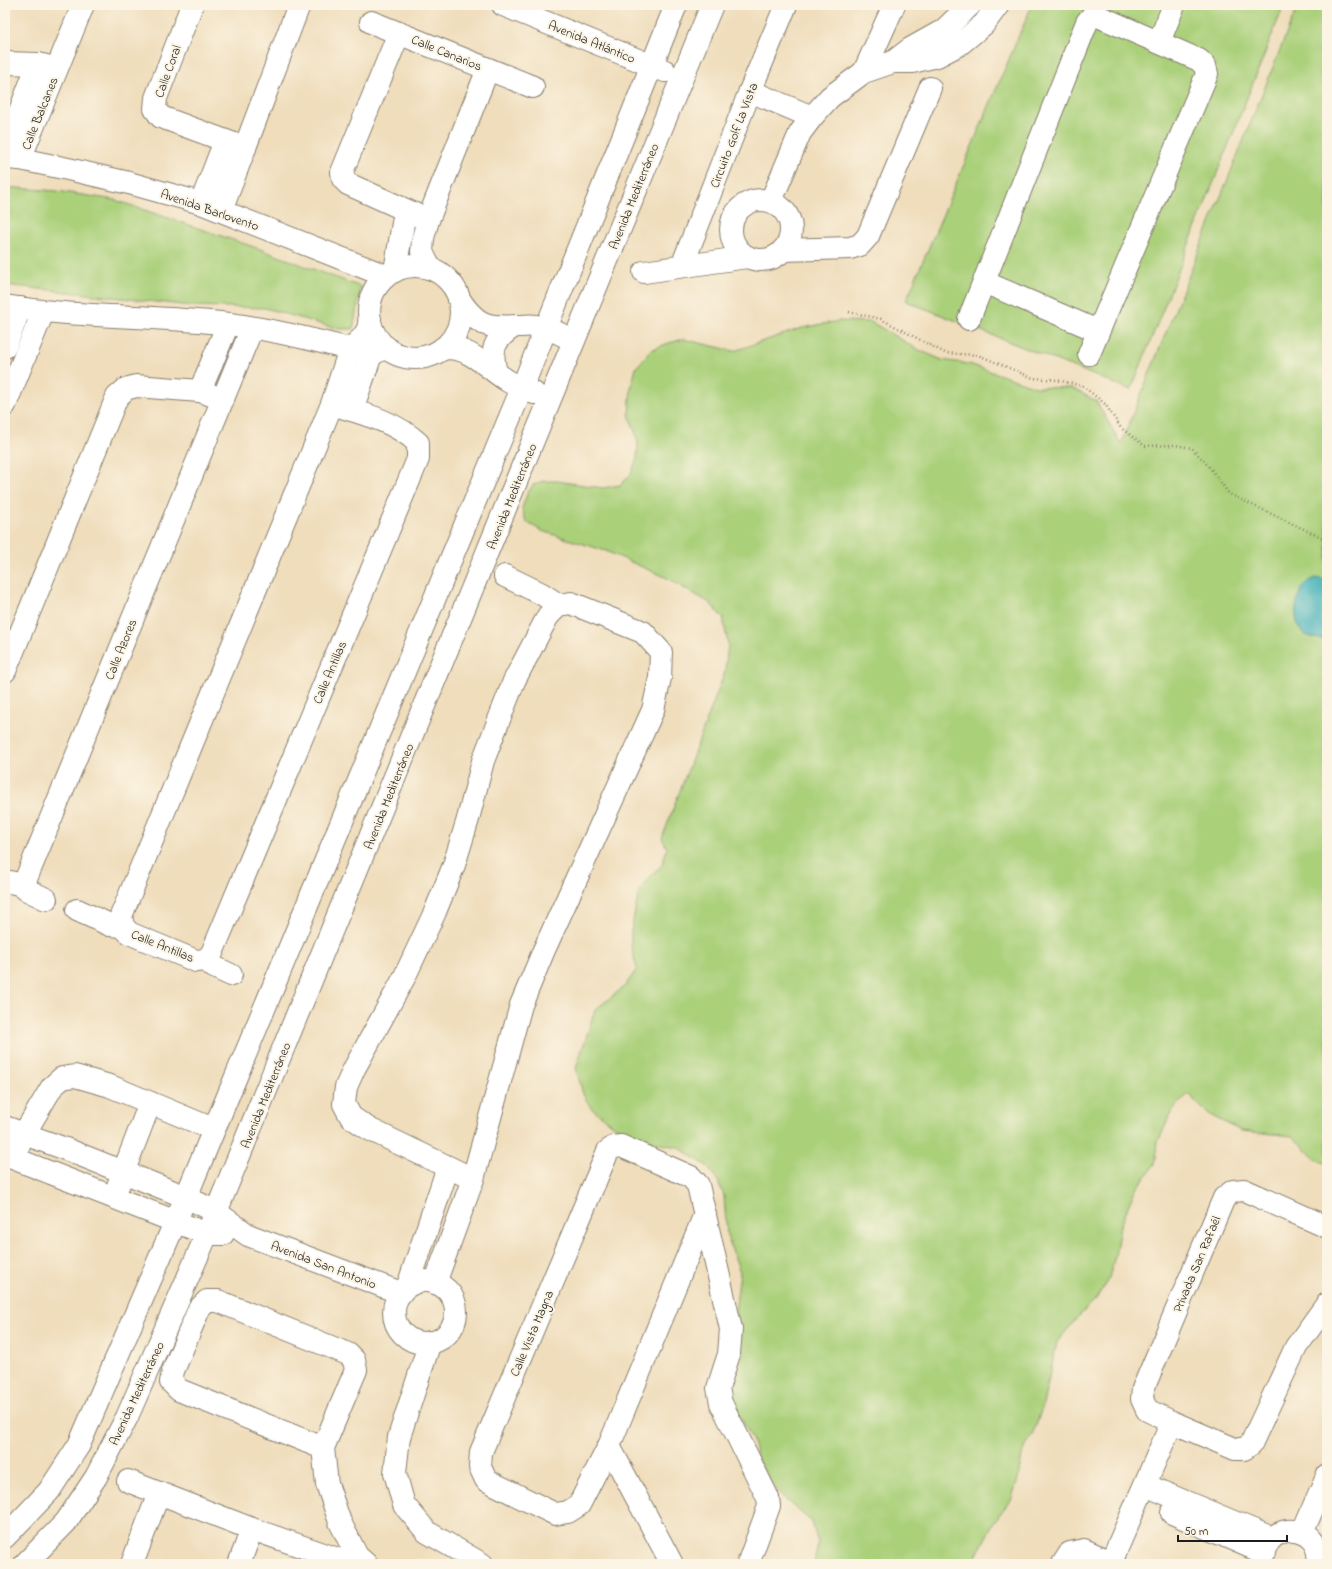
<svg xmlns="http://www.w3.org/2000/svg" width="1332" height="1569" viewBox="0 0 1332 1569" font-family="'Indie Flower',sans-serif">
<style>
.green{fill:#aad07a;stroke:#63764b}
.water{fill:#40b0b9;stroke:#2e666a}
.lines{fill:none;stroke-linecap:round;stroke-linejoin:round}
.minor-casing{stroke:#867c6c;stroke-width:24}
.path{stroke:#867c6c;stroke-width:2.5;stroke-dasharray:1 3;stroke-linecap:butt}
.minor{stroke:#fff;stroke-width:22}
.labels{text-anchor:middle;stroke-width:4;stroke-linejoin:round;paint-order:stroke}
.street-label{font-size:13px;fill:#1c1c1c;stroke:#fcf5e5}
</style>
<rect width="100%" height="100%" fill="#fcf5e5"/>
<filter id="ink" filterUnits="userSpaceOnUse"><feTurbulence type="fractalNoise" baseFrequency=".025" numOctaves="2"/><feDisplacementMap in="SourceGraphic" scale="8" xChannelSelector="R" yChannelSelector="G"/><feConvolveMatrix kernelMatrix="1 2 1 2 8 2 1 2 1" color-interpolation-filters="sRGB"/></filter>
<filter id="wash" filterUnits="userSpaceOnUse"><feTurbulence type="fractalNoise" baseFrequency=".012" numOctaves="4" result="noise"/><feDisplacementMap in="SourceGraphic" scale="16" xChannelSelector="R" yChannelSelector="G"/><feGaussianBlur stdDeviation="0.9" result="paint"/><feColorMatrix in="noise" values="0 0 0 0 0 0 0 0 0 0 0 0 0 0 0 0 0 1.4 0 .05"/><feComposite in="paint" operator="in"/></filter>
<g filter="url(#wash)">
<rect width="100%" height="100%" fill="#efddbb"/>
<g class="green">
<path d="M1032 5H1284L1131 390 906 301Z"/>
<path d="M1298 5H1327V1164L1315 1159 1292 1136 1241 1131 1208 1114 1188 1094 1172 1111 1158 1142 1155 1165 1134 1192 1120 1226 1115 1256 1109 1278 1096 1299 1077 1318 1057 1342 1043 1404 1036 1426 1022 1455 1018 1478 1012 1498 993 1523 976 1557 975 1564H814L818 1543 812 1522 787 1501 773 1486 759 1463 752 1439 730 1398 729 1385 741 1346 735 1313 740 1272 727 1236 724 1196 718 1181 707 1166 678 1147 656 1143 617 1128 591 1108 583 1094 576 1068 595 1010 625 986 637 969 631 945V931L639 892 647 880 662 865 667 848 662 838 725 672 728 644 723 618 710 603 665 577 606 551 542 531 526 522 522 508 527 494 533 485 543 481H557L603 488 620 485 630 476 637 458 638 441 629 414 631 387 636 368 651 350 666 344 683 339 734 351 802 328 839 321 871 322 919 350 942 360 969 364 1036 387 1072 388 1096 401 1121 444Z"/>
<path d="M5 187 57 191 115 200 257 248 361 287 353 329H338L265 308 192 306 5 285Z"/>
</g>
<path class="water" d="M1314 578 1327 580V640C1320 639 1309 638 1303 633 1292 622 1295 600 1302 588 1305 584 1310 581 1314 578Z"/>
</g>
<g filter="url(#ink)">
<g class="lines">
<g class="minor-casing">
<g id="minor">
<path d="M192 5 156 98 155 109 161 117 245 148"/>
<path d="M503 5 665 71"/>
<path d="M371 22 533 87"/>
<path d="M399 33 342 172 343 179 348 184 428 220"/>
<path d="M1159 42 1174 5"/>
<path d="M893 62 910 49 944 30 970 5"/>
<path d="M5 63 38 64 50 67"/>
<path d="M864 72 894 5"/>
<path d="M750 91 812 117"/>
<path d="M5 150 38 64"/>
<path d="M5 158 20 159 68 169 129 183 201 203 386 276"/>
<path d="M20 159 83 5"/>
<circle cx="761" cy="230" r="30"/>
<path d="M771 201 800 133 812 117 830 97 864 72 893 62H912L937 56 960 44 984 24 998 5"/>
<path d="M201 203 225 141"/>
<path d="M221 211 299 5"/>
<path d="M783 250 850 248 860 245 868 236 930 88"/>
<path d="M682 266 750 91 786 5"/>
<circle cx="415" cy="312" r="46"/>
<path d="M430 268 422 252 423 238 428 220 488 69"/>
<path d="M395 271 405 211"/>
<path d="M644 272 747 257"/>
<path d="M984 282 1098 331"/>
<path d="M459 299C477 326 487 328 519 326 525 326 531 325 537 326 550 328 562 335 574 340"/>
<path d="M5 306C79 318 154 315 229 324 277 330 324 342 371 355L386 347"/>
<path d="M969 319 1087 22 1092 16H1098L1199 60 1205 66 1207 74 1089 354"/>
<path d="M5 347 20 308"/>
<path d="M442 349C468 344 488 369 508 381 516 386 526 389 534 393"/>
<path d="M496 372C490 349 494 340 513 327"/>
<path d="M200 391 228 324"/>
<path d="M332 404C361 413 395 421 418 443V459L212 953 206 960 196 961 129 933 123 926 121 916 332 404 350 349 363 337 368 329 370 319"/>
<path d="M5 405 43 312"/>
<path d="M352 410 371 355"/>
<path d="M505 576 542 594 559 605"/>
<path d="M5 671 117 397 126 389 136 386 200 391 222 399"/>
<path d="M5 881 19 884 26 879 252 328"/>
<path d="M19 884 27 890 46 899"/>
<path d="M77 910 110 925 123 926"/>
<path d="M206 960 214 967 231 975"/>
<path d="M5 1127 63 1148 186 1197 216 1212 248 1235 401 1293"/>
<path d="M18 1148 24 1134 52 1087 62 1078 75 1076 110 1086 213 1129"/>
<path d="M5 1155 207 1234H223"/>
<path d="M118 1186 150 1103"/>
<path d="M705 1214 609 1446 579 1505 568 1512 555 1514 486 1480 480 1467 481 1452 608 1151 614 1147 621 1146 691 1177 698 1185 731 1329 729 1354 718 1388 721 1403 768 1498 769 1506 748 1564"/>
<path d="M1327 1227 1244 1190 1233 1191 1224 1198 1143 1389 1142 1399 1147 1410 1172 1422 1235 1449H1244L1251 1444 1296 1347 1327 1304"/>
<circle cx="425" cy="1312" r="31"/>
<path d="M435 1283 473 1179 521 1005 544 950 653 710 660 678 661 652 643 632 571 603 559 605 548 616 514 681 483 761 468 819 454 865 435 912 404 978 354 1069 346 1087 344 1104 351 1117 369 1129 473 1179"/>
<path d="M408 1286 448 1167"/>
<path d="M430 1342 399 1437 395 1473 404 1505 427 1532 482 1564"/>
<path d="M609 1446 672 1564"/>
<path d="M323 1448 179 1390 171 1382 173 1371 199 1309 207 1301H218L348 1354 354 1360 356 1370 323 1448 327 1484 340 1522 357 1556 366 1564"/>
<path d="M128 1481 252 1529 346 1562"/>
<path d="M1145 1485 1272 1538"/>
<path d="M1172 1513 1264 1553"/>
<path d="M1302 1533 1327 1476"/>
<path d="M5 1537 49 1491 79 1445 186 1197 522 388 676 5"/>
<path d="M1264 1551C1276 1517 1324 1529 1318 1564"/>
<path d="M1111 1562 1172 1422"/>
<path d="M25 1564 66 1522 96 1477 127 1417 207 1234 712 5"/>
<path d="M132 1564 159 1493"/>
<path d="M239 1564 252 1529"/>
<path d="M1063 1564 1070 1553 1084 1550 1115 1564"/>
</g>
</g>
<path class="path" d="M849 312 881 319 945 353 978 355 1033 378 1057 380 1083 386 1105 404 1121 428 1145 446 1175 445 1192 448 1211 469 1229 494 1327 540"/>
<use href="#minor" class="minor"/>
</g>
</g>
<g class="labels">
<g class="street-label">
<text transform="translate(592 41) rotate(22)" y="5">Avenida Atlántico</text>
<text transform="translate(447 52) rotate(22)" y="5">Calle Canarios</text>
<text transform="translate(167 71) rotate(-70)" y="5">Calle Coral</text>
<text transform="translate(39 113) rotate(-68)" y="5">Calle Balcanes</text>
<text transform="translate(733 135) rotate(-69)" y="5">Circuito Golf La Vista</text>
<text transform="translate(633 196) rotate(-68)" y="5">Avenida Mediterráneo</text>
<text transform="translate(210 209) rotate(19)" y="5">Avenida Barlovento</text>
<text transform="translate(511 496) rotate(-68)" y="5">Avenida Mediterráneo</text>
<text transform="translate(120 649) rotate(-68)" y="5">Calle Azores</text>
<text transform="translate(329 672) rotate(-67)" y="5">Calle Antillas</text>
<text transform="translate(388 796) rotate(-68)" y="5">Avenida Mediterráneo</text>
<text transform="translate(163 945) rotate(22)" y="5">Calle Antillas</text>
<text transform="translate(265 1095) rotate(-68)" y="5">Avenida Mediterráneo</text>
<text transform="translate(324 1264) rotate(21)" y="5">Avenida San Antonio</text>
<text transform="translate(1196 1264) rotate(-67)" y="5">Privada San Rafaél</text>
<text transform="translate(531 1333) rotate(-67)" y="5">Calle Vista Magna</text>
<text transform="translate(136 1393) rotate(-65)" y="5">Avenida Mediterráneo</text>
</g>
</g>
<rect width="1332" height="1569" fill="none" stroke="#fcf5e5" stroke-width="20"/>
<path d="M1178 1535v6h109v-6" fill="none" stroke="#1c1c1c" stroke-width="2"/>
<text x="1184" y="1535" font-size="12" fill="#1c1c1c" stroke="#fcf5e5" stroke-width="3" paint-order="stroke">50 m</text>
</svg>
